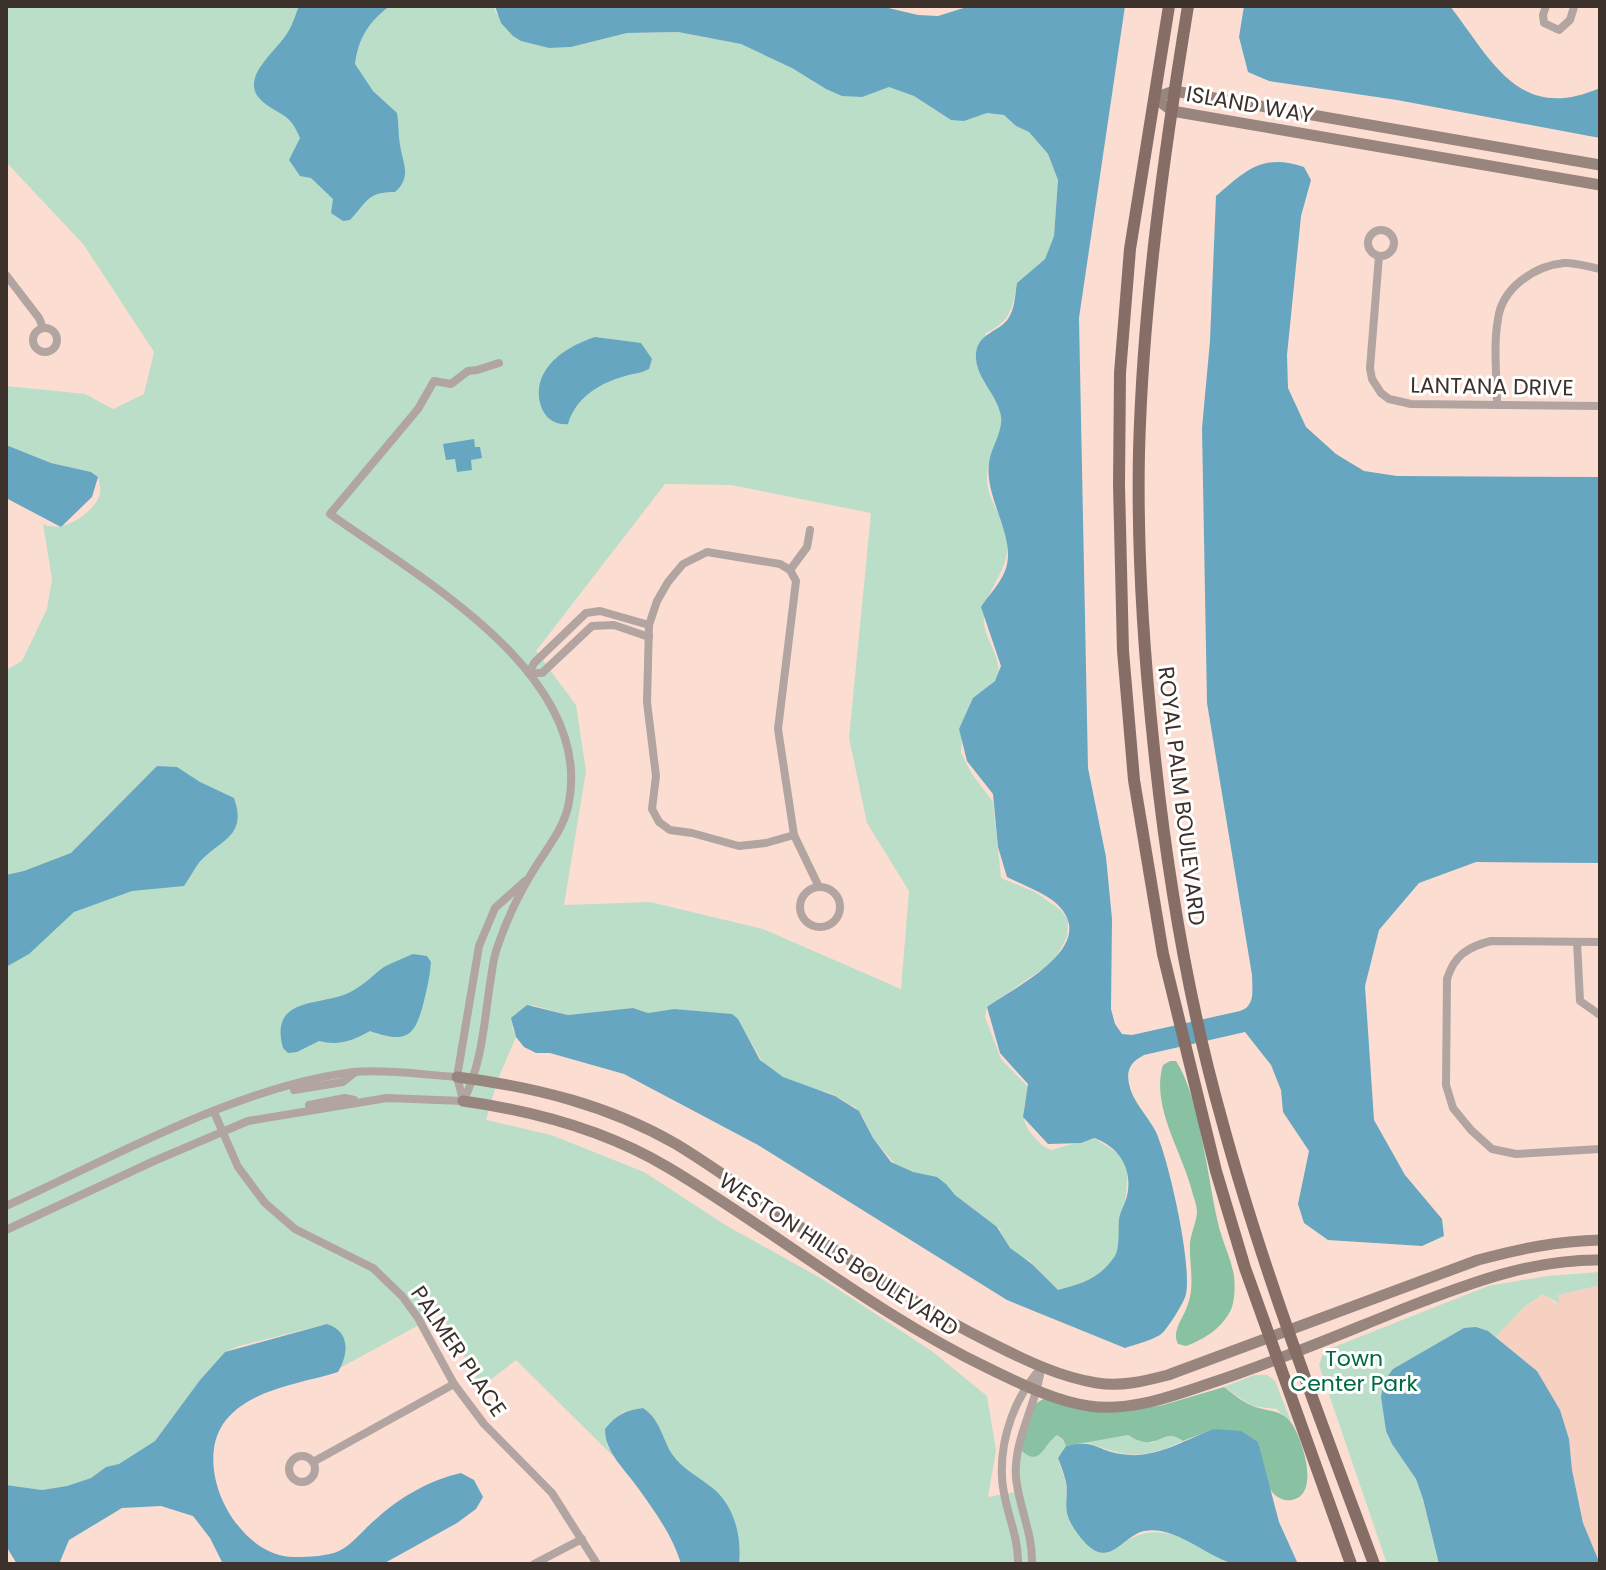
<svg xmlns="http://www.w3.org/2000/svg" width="1606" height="1570" viewBox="0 0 1606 1570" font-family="Poppins,sans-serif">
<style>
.built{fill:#f6d0c1}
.green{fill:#bbdec9;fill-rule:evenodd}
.forest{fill:#89c2a2}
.water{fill:#67a6c0}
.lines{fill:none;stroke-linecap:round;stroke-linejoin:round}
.street{stroke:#b2a4a0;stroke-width:8}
.secondary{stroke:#98857e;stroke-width:11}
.primary{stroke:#866e67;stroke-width:12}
.labels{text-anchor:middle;stroke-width:6;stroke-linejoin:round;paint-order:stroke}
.street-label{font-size:22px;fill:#3d312c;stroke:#fff}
.park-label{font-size:22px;fill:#006941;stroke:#fff}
</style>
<rect width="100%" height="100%" fill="#fcddd1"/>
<path class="built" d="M1597 1286 1600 1296V1562L1591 1548 1583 1523 1572 1470 1569 1439 1537 1371 1496 1337 1524 1307 1544 1294 1555 1303H1560L1558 1295Z"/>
<g class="green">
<path d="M6 6H494L495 11 521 41 549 48 571 47 627 33 678 32 741 44 792 67 826 89 876 91 888 87 895 88 914 96 943 115 964 121 987 113 1004 115 1016 126 1029 132 1048 154 1058 180 1054 236 1045 259 1017 283C1013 308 1010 322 986 333L977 366C985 387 1004 403 1002 428 1000 446 985 461 987 481 989 508 1011 522 1007 551 1005 574 986 591 984 614 981 638 1003 655 998 678L983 691 962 733 961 753 972 774 993 802 1001 878 1035 892 1062 911 1068 920 1067 937 1054 961 987 1007 985 1017 1001 1059 1028 1087C1024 1110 1018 1119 1035 1138 1041 1144 1043 1147 1051 1150L1094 1138 1119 1154 1128 1170 1121 1250 1090 1286 1065 1294 1055 1288 1030 1261 1011 1252 999 1228 987 1223 972 1208 955 1197 943 1181 926 1180 895 1164 873 1138 863 1117 855 1107 830 1093 793 1083 766 1068 738 1020 732 1015 674 1009 648 1013 633 1008 568 1015 532 1005 512 1027 516 1037 498 1079 486 1120 551 1135 644 1172 727 1226 824 1280 933 1352 987 1396 996 1450 988 1497 1019 1491V1448C1040 1470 1042 1446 1057 1435L1063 1439 1066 1446 1058 1459 1066 1483 1067 1513 1118 1548C1155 1513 1196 1544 1233 1564H739C742 1538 735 1508 714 1490 701 1478 683 1470 672 1454 661 1438 660 1419 643 1408L623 1412 606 1428 607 1445 614 1457 516 1360 481 1387 441 1313 340 1368C349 1352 347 1330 327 1324L239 1346 225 1352 200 1380 155 1441 134 1456 119 1465 106 1467 91 1478 67 1486 42 1490 6 1485V670L22 661 47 609 52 579 43 524C61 534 91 515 99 497 102 490 99 483 98 477L91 472 51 463 6 445V386L85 394 113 409 144 394 154 352 84 245 6 162ZM665 484 731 485 871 513 849 738 867 823 909 891 901 989 763 929 650 902 564 905 586 771 576 705 536 651Z"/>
<path d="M1600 1272V1296L1597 1286 1558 1295 1560 1304 1543 1294 1524 1307 1496 1337 1488 1331 1381 1397 1386 1431 1392 1444 1416 1479 1423 1499 1439 1564H1387L1319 1365 1324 1351 1488 1286 1547 1276Z"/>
<path d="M1254 1375H1267L1275 1381 1292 1424 1277 1409 1252 1406 1224 1387Z"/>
<path d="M1128 1435 1152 1443C1164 1436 1171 1432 1183 1441 1138 1461 1130 1457 1084 1442Z"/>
</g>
<g class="forest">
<path d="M1170 1061H1176C1199 1095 1208 1180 1218 1223 1222 1241 1231 1258 1234 1276 1235 1286 1235 1297 1232 1307 1224 1327 1205 1339 1186 1346L1178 1344C1171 1330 1184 1318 1188 1304 1195 1285 1189 1263 1190 1243 1191 1233 1196 1223 1197 1213 1197 1207 1195 1200 1193 1195 1184 1154 1150 1107 1163 1065Z"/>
<path d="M1224 1387C1233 1394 1244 1403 1255 1407 1270 1412 1281 1409 1292 1424 1302 1439 1321 1494 1292 1500 1286 1501 1279 1499 1275 1495 1263 1484 1261 1457 1258 1442L1213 1429 1183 1441C1160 1425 1160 1455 1128 1435L1066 1446 1063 1439 1057 1435C1042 1446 1040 1470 1019 1448L1035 1404 1045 1398 1127 1411 1163 1405Z"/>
</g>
<g class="water">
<path d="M299 6H390C369 21 358 39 355 64L373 91 397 113C399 124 398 135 400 145 403 164 412 177 395 192 367 192 367 202 350 220L343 221 331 213 333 199 311 178 300 176 289 160 300 138C289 110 277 116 260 99 240 78 275 52 286 35 292 27 295 16 299 6Z"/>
<path d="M495 6H880L918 15 938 16 970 6H1125L1079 318 1088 768 1106 857 1112 919 1111 1009 1115 1024 1122 1034 1132 1035 1240 1011C1256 1006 1252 989 1252 975L1207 703 1202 428 1210 341 1216 196C1246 170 1263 153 1304 167L1311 180 1301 216 1287 355 1288 388 1306 427 1336 454 1364 471 1397 476 1600 477V863L1476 862 1419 883 1379 930 1365 986 1374 1120 1405 1175 1442 1219 1444 1236 1422 1246 1328 1240 1304 1223 1298 1204 1309 1151 1283 1112 1281 1090 1271 1065 1245 1032 1144 1055C1131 1062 1126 1069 1129 1084 1132 1101 1148 1116 1156 1132 1169 1161 1192 1264 1186 1294 1185 1301 1166 1332 1160 1335 1150 1341 1136 1344 1125 1348L1007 1300 758 1145 624 1074 550 1053H536L524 1047 516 1037 511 1018 527 1005 568 1015 633 1008 648 1013 674 1009 732 1014 738 1019 760 1060 783 1077 835 1096 859 1111 873 1138 891 1162 913 1172 937 1177 946 1184 955 1195 997 1227 1010 1248 1032 1264 1058 1290C1084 1283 1099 1279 1115 1256 1120 1247 1118 1231 1119 1220 1120 1211 1125 1205 1127 1196 1133 1170 1120 1147 1094 1138L1081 1143 1048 1144 1023 1117 1028 1084 1000 1053 987 1007C1012 988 1102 947 1057 904 1047 894 1021 884 1007 877L998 847 993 794 967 761 959 729 973 698 995 681 1001 666 981 607C988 596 1000 584 1005 571 1018 538 984 499 989 463 991 447 1003 433 1001 416 997 393 974 377 976 353 979 332 998 333 1008 319 1015 309 1015 295 1017 283L1045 259 1054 236 1058 180 1048 154 1029 132 1016 126 1004 115 987 113 964 121 951 120 914 96 889 87 862 97 842 96 826 89 792 68 741 44 678 32 627 33 571 47 549 48 521 41 513 36 501 23Z"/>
<path d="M1244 6H1450C1493 62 1519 123 1600 88V138L1397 100 1269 81 1248 72 1239 37Z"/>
<path d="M595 337 641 343 652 359 649 369C640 374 635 373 625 376 600 383 576 397 568 424 541 427 532 393 544 373 555 354 575 344 595 337Z"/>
<path d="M474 439 475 447H480L482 458 471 460 472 470 457 472 455 459 446 460 443 444Z"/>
<path d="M6 445 51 463 91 472 98 477 92 497 61 527 6 498Z"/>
<path d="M157 766 177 767 200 782 234 798C248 838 219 839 198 864 193 871 189 879 184 886L132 891 74 912 29 954 6 967V875L24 871 71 853Z"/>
<path d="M413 954 427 956 431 962C430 976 427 988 424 1001 415 1037 407 1044 370 1031 352 1041 339 1046 319 1041L297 1052 288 1053 283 1048C268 993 326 1008 354 990 365 984 374 974 384 967 393 962 404 958 413 954Z"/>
<path d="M327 1324C350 1331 349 1354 338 1372 300 1384 247 1389 223 1424 192 1471 240 1559 296 1557 308 1557 329 1556 339 1551 352 1545 365 1528 376 1519 400 1497 430 1480 461 1473L474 1480 483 1497 476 1509 457 1523 383 1564H223L210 1538 193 1516 161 1506 122 1508 69 1540 59 1564H17L6 1546V1485L42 1490 67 1486 91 1478 106 1467 119 1464 155 1441 200 1380 225 1352Z"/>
<path d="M1476 1327 1488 1331 1537 1371 1560 1410 1569 1439 1572 1470 1583 1523 1600 1564H1439L1423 1499 1416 1479 1392 1444 1386 1431 1381 1397 1384 1381 1393 1369 1464 1328Z"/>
<path d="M643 1408C660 1419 662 1438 672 1454 683 1470 701 1478 715 1490 735 1508 742 1538 739 1564H681C673 1536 655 1512 638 1488 625 1469 605 1453 605 1429 616 1415 626 1410 643 1408Z"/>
<path d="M1213 1429 1241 1431 1258 1442 1279 1522 1298 1564C1278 1564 1256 1567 1236 1564 1210 1560 1177 1525 1144 1531 1125 1535 1112 1564 1091 1548 1081 1540 1070 1525 1067 1513 1065 1503 1068 1492 1066 1482 1064 1474 1061 1466 1058 1458L1066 1446C1096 1439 1095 1450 1121 1454 1153 1460 1183 1441 1213 1429Z"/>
</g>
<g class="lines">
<g class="street">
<path d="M1546 6 1543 15 1544 23 1559 30 1570 20 1574 7"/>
<circle cx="1381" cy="243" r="13"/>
<path d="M1379 256 1370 368 1372 379 1381 393 1389 399 1411 404 1600 406"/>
<path d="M6 275 39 318 43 328"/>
<circle cx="45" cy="340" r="12"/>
<path d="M1497 405C1497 377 1493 346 1498 319 1502 288 1534 266 1564 263 1575 262 1589 267 1600 269"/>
<path d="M790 570 807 547 810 530"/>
<path d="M649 637 614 625 592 626 542 673H529L534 663 586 613 600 611 649 625"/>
<path d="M794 835 766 843 739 846 692 833 670 830 659 822 652 809 656 776 647 702 649 625 657 601 668 582 683 564 707 552 780 564 790 570 796 581 778 729 794 835 819 887"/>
<circle cx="820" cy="907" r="20"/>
<path d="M1577 942 1580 1001 1600 1015"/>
<path d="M1600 942 1491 941C1467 947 1454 956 1447 979L1446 1085 1453 1108 1471 1130 1492 1149 1516 1154 1600 1149"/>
<path d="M294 1090 343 1082 353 1074"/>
<path d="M463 1100 457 1077 479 946 495 908 525 881"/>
<path d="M463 1101C482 1065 484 1023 490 984 492 972 493 959 497 948 505 924 517 898 530 876 544 851 564 831 569 802 593 673 418 577 330 514L418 409 434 381 451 384 468 371 477 370 499 363"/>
<path d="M309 1105 345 1098 354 1100"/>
<path d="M214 1112 238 1167 265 1203 295 1229 373 1268 402 1296 418 1318 454 1384 484 1424 552 1493 597 1564"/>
<path d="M6 1206C112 1158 238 1086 354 1072 385 1069 425 1075 457 1077"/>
<path d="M6 1230 154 1161 248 1121 387 1098 463 1101"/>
<circle cx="302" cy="1469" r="13"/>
<path d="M313 1462 454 1384"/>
<path d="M534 1564 582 1539"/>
<path d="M1018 1564C1019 1534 1003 1507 1002 1477 1000 1438 1015 1396 1042 1367"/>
<path d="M1032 1564C1033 1534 1019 1507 1016 1478 1013 1439 1037 1405 1041 1368"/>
</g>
<g class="secondary">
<path d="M1155 98 1172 111 1600 185"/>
<path d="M1155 98 1174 91 1600 165"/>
<path d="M457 1077C535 1087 608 1105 676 1144 704 1161 731 1180 757 1198 835 1250 911 1304 995 1345 1027 1361 1060 1377 1097 1383 1121 1387 1145 1381 1168 1375L1478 1260C1519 1249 1557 1241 1600 1240"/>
<path d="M463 1101C535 1111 606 1130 669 1168 778 1233 875 1314 990 1369 1021 1384 1055 1401 1089 1406 1131 1412 1172 1396 1211 1383 1278 1361 1343 1333 1408 1307 1470 1283 1533 1259 1600 1260"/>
</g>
<g class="primary">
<path d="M1169 6 1130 249 1120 373 1119 485 1123 651 1134 780 1163 954 1216 1171 1245 1268 1351 1564"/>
<path d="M1188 6C1164 153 1143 302 1139 452 1137 548 1143 643 1153 739 1166 868 1186 992 1221 1117 1262 1269 1319 1416 1374 1564"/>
</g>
</g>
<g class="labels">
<g class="street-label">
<text transform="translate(1250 104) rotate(10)" y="8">ISLAND WAY</text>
<text transform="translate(1492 386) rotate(1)" y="8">LANTANA DRIVE</text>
<text transform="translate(1182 796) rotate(83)" y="8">ROYAL PALM BOULEVARD</text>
<text transform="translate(839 1254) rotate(33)" y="8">WESTON HILLS BOULEVARD</text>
<text transform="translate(459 1351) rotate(56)" y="8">PALMER PLACE</text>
</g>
<g class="park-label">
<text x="1354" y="1366">Town<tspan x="1354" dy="25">Center Park</tspan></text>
</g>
</g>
<rect width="1606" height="1570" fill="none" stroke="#3d312c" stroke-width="16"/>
</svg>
